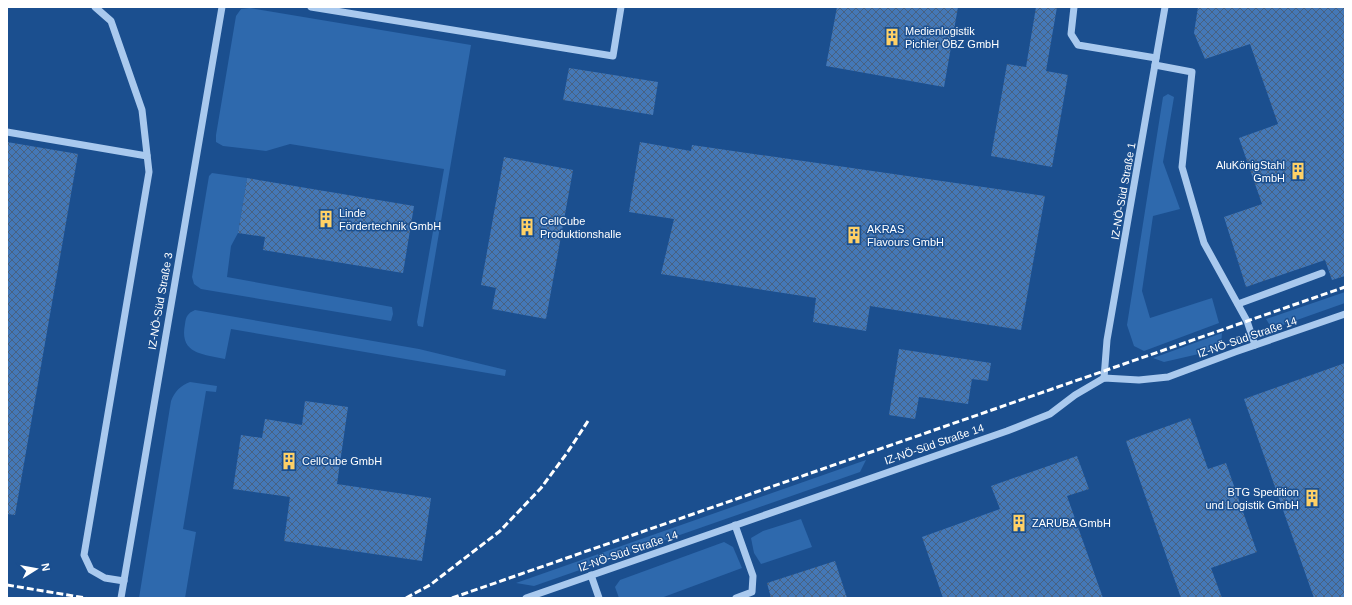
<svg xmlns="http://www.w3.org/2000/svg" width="1352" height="605" viewBox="0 0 1352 605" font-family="Helvetica,sans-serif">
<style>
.grass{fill:#2e69ad}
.building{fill:url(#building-cross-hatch)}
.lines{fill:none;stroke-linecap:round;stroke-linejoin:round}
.minor{stroke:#a9c9ee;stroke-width:7}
.rail{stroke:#fff;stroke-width:3;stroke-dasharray:7 3;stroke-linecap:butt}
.labels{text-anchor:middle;stroke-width:3;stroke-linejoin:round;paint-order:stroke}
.poi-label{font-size:11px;fill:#fff;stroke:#1b4f8f;text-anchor:start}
.street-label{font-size:11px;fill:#fff;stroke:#1b4f8f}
</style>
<defs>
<pattern id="building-cross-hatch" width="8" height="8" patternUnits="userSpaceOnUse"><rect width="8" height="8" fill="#4478b7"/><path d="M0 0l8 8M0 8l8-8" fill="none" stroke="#486282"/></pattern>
</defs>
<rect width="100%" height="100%" fill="#1b4f8f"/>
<g class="grass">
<path d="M250 8 471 45 423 327 418 326 417 322 444 169 290 144 266 151 223 146 216 142V135L236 16 241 9Z"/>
<path d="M1168 94 1174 97 1163 162 1180 209 1153 216 1142 291 1150 318 1212 298 1219 323 1144 351 1134 346 1127 325 1163 97Z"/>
<path d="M212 173 247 178 238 233 231 246 227 277 392 307 393 314 391 321 201 289 194 284 192 277 209 176Z"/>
<path d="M1345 292V303L1280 326 1271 327 1266 319Z"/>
<path d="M195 310 419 349 506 370 505 376 231 329 225 359C202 354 179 354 185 324 186 316 188 313 195 310Z"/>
<path d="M1222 333 1221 345 1203 353 1164 362 1153 358Z"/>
<path d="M190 382 217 386 216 392 206 391 183 529 196 532 185 598H139L171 401C175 391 180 386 190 382Z"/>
<path d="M866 460 860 472 534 586 516 583Z"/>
<path d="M801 519 812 547 761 564 754 553 751 538 763 531Z"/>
<path d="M724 542 733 547 742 568 661 598H619L615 587 620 580Z"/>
</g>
<g class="building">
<path d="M837 7H958L944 87 826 66Z"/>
<path d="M1036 7H1057L1046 71 1068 75 1052 167 991 156 1007 64 1026 67Z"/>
<path d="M1198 7H1345V276L1332 280 1325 260 1246 287 1224 217 1262 204 1239 138 1278 124 1250 44 1205 59 1194 33Z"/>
<path d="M569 68 658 82 653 115 563 100Z"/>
<path d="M7 142 78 154 15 515 7 514Z"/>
<path d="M640 142 691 151 692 145 1045 196 1021 330 870 306 866 331 813 322 816 298 661 274 674 219 629 212Z"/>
<path d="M504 157 573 170 546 319 492 309 496 288 481 285Z"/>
<path d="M247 178 414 206 403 273 263 250 265 237 238 233Z"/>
<path d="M899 349 991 363 988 381 972 379 968 404 919 397 915 419 889 415Z"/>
<path d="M1345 363V598H1314L1244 399Z"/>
<path d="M305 401 348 407 337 484 431 498 422 561 284 541 290 497 233 489 241 435 262 438 265 419 302 425Z"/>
<path d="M1190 418 1208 469 1226 463 1257 552 1211 568 1222 598H1181L1126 441Z"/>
<path d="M1077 456 1089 489 1067 496 1103 598H943L922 537 1000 509 991 486Z"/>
<path d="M835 561 847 598H771L767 583Z"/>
</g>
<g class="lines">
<g class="minor">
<path d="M95 7 111 21 142 110 149 172 84 555 91 570 105 578 124 581"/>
<path d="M311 7 613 56 621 7"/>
<path d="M1074 7 1071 34 1078 45 1156 58"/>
<path d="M1155 65 1192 72 1182 167 1204 243 1247 321 1255 345"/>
<path d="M7 132 147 156"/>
<path d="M1238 304 1322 273"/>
<path d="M1104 378 1107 340 1165 7"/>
<path d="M735 525 753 576 752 592 736 598"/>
<path d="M591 575 599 598"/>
<path d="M121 598 222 7"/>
<path d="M526 598 1007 431 1050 414 1075 395 1104 378 1139 380 1168 377 1235 352 1345 314"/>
</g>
<g class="rail">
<path d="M7 585 86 598"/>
<path d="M406 598 430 585 500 531 541 488 567 453 588 421"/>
<path d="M452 598 1345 287"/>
</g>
</g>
<defs>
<g id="building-bare" transform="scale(1.38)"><path d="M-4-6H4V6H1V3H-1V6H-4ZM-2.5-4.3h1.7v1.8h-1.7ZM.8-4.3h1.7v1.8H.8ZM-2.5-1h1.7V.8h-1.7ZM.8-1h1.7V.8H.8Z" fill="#ffd166" stroke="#1b4f8f" stroke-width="2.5" paint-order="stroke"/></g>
</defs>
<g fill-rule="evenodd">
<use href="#building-bare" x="892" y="37"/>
<use href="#building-bare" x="1298" y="171"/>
<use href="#building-bare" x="326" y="219"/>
<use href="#building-bare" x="527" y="227"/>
<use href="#building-bare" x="854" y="235"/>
<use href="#building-bare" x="289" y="461"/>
<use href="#building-bare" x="1312" y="498"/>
<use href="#building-bare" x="1019" y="523"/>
</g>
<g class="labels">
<g class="poi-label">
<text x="905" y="35">Medienlogistik<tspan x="905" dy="13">Pichler ÖBZ GmbH</tspan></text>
<text x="1285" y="169" text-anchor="end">AluKönigStahl<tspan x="1285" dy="13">GmbH</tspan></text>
<text x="339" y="217">Linde<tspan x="339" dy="13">Fördertechnik GmbH</tspan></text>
<text x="540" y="225">CellCube<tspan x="540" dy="13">Produktionshalle</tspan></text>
<text x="867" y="233">AKRAS<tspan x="867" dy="13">Flavours GmbH</tspan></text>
<text x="302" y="465">CellCube GmbH</text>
<text x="1299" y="496" text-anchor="end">BTG Spedition<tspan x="1299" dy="13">und Logistik GmbH</tspan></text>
<text x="1032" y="527">ZARUBA GmbH</text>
</g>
<g class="street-label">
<text transform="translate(1123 191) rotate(-80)" y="4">IZ-NÖ-Süd Straße 1</text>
<text transform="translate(160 301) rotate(-80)" y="4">IZ-NÖ-Süd Straße 3</text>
<text transform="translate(1247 337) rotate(-19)" y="4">IZ-NÖ-Süd Straße 14</text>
<text transform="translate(934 444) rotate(-19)" y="4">IZ-NÖ-Süd Straße 14</text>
<text transform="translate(628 551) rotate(-19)" y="4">IZ-NÖ-Süd Straße 14</text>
</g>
</g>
<rect width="1352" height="605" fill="none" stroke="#ffffff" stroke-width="16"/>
<g transform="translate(36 569) rotate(79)" stroke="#1b4f8f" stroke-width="3" paint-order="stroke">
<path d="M0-3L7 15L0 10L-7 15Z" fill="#ffffff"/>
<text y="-6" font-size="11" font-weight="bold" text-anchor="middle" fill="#ffffff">N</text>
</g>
</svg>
